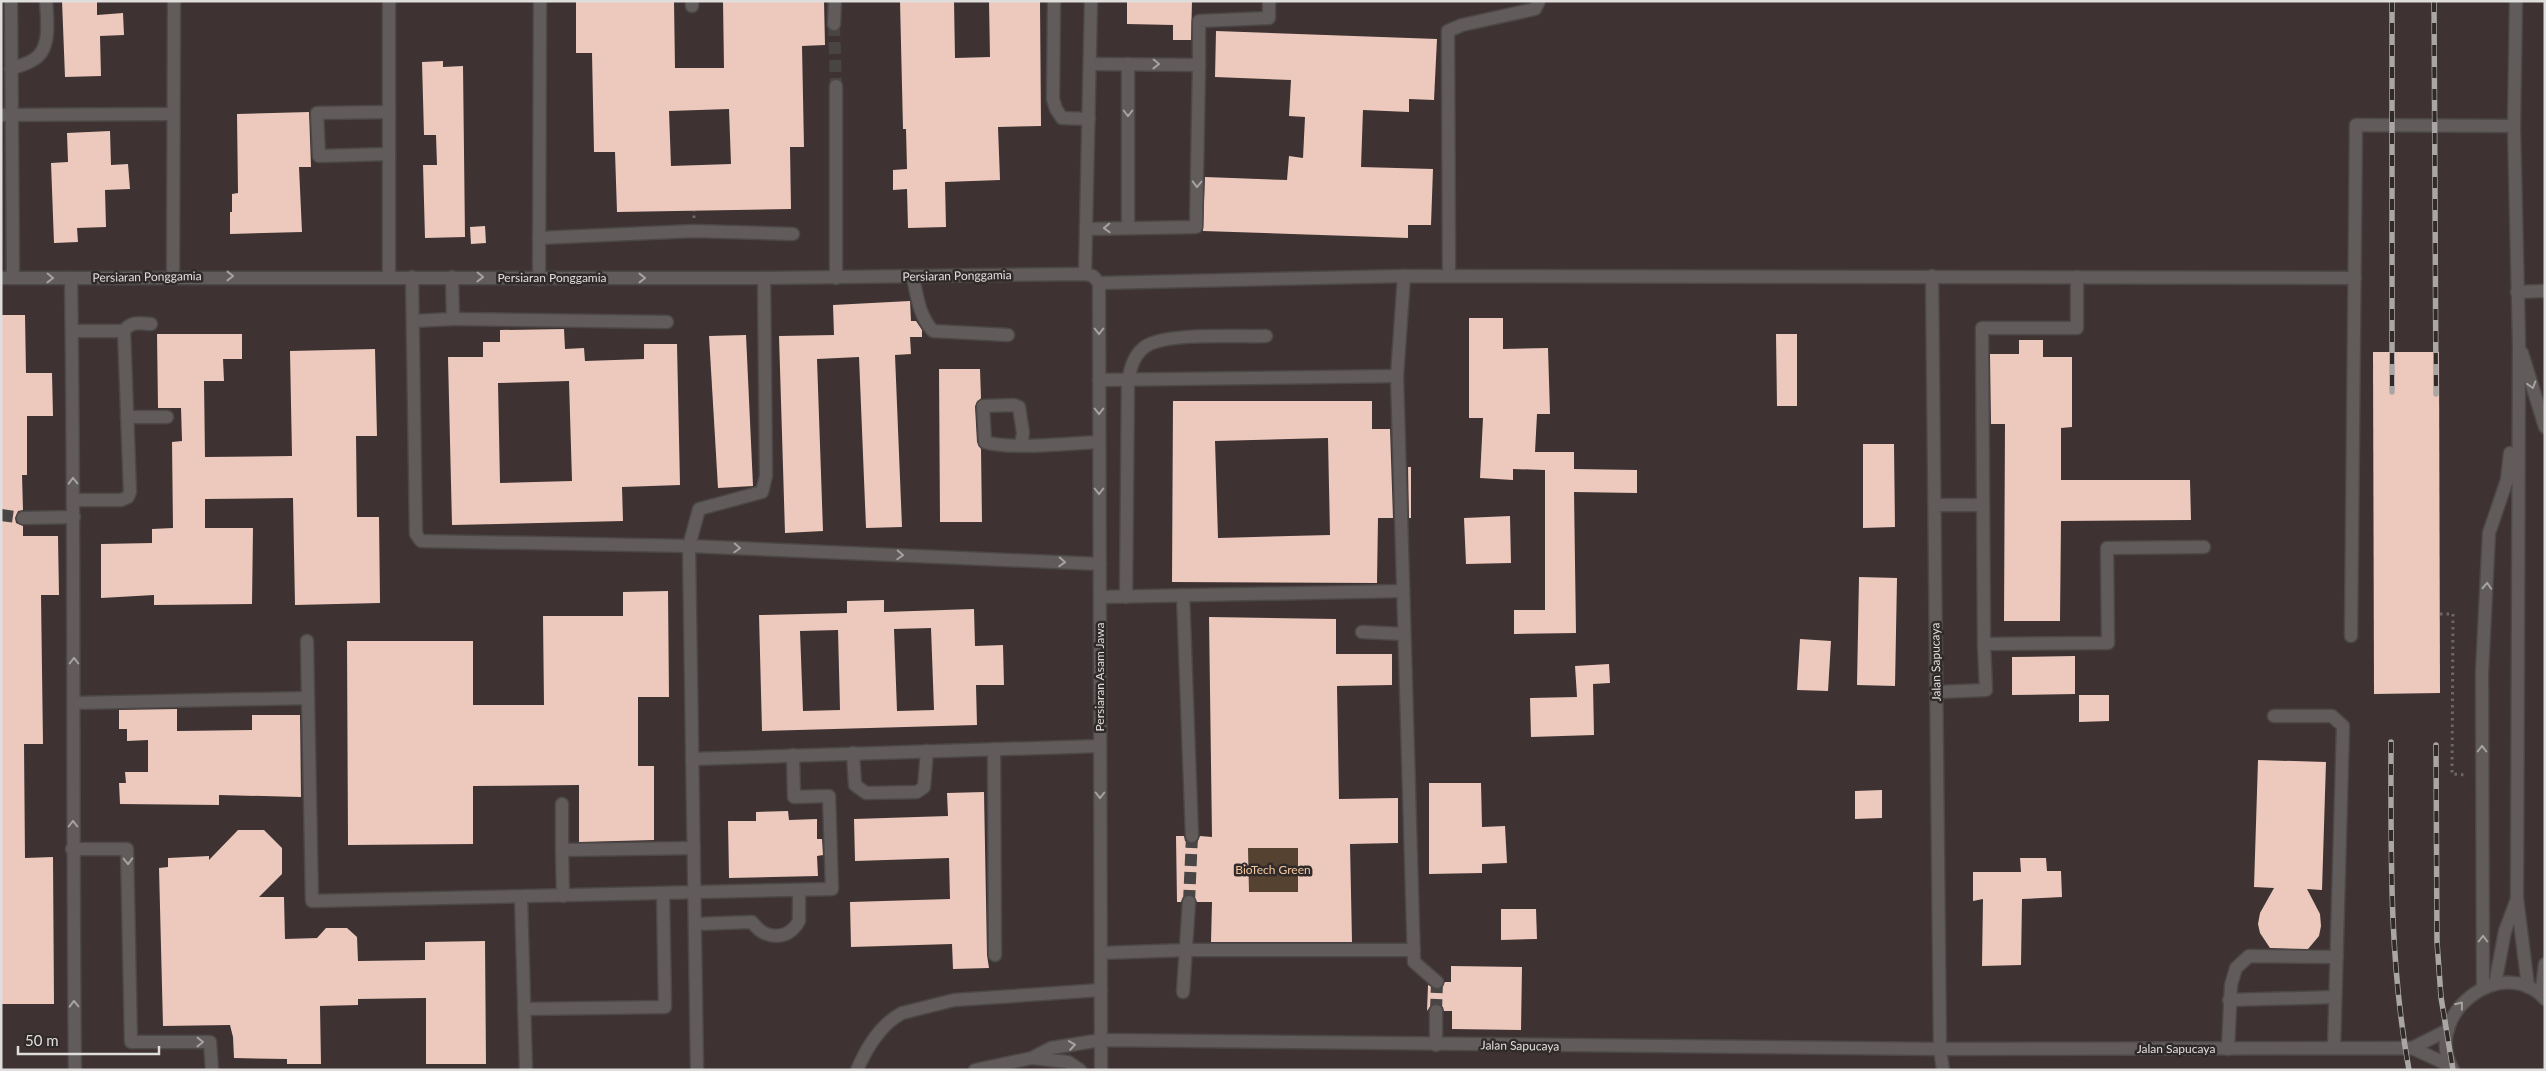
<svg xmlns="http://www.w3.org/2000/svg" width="2546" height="1071" viewBox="0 0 2546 1071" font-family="Lato,sans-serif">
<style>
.built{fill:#3e3232}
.green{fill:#564230}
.building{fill:#ecc9bc;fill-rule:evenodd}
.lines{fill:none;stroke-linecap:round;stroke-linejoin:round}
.minor-tunnel{stroke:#4a4545;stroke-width:12;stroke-dasharray:12 6;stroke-linecap:butt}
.minor-casing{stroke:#4c4848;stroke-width:15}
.path{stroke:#6d6868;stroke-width:3;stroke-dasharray:2.5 4;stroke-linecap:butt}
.minor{stroke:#615b5b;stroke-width:12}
.rail-casing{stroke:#aaa6a6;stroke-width:5.5}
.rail{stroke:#302a2a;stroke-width:4;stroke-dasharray:11;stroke-linecap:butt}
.oneway{stroke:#a7a2a2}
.labels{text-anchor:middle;stroke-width:5;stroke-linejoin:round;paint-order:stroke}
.street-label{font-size:12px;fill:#e0dddd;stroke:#302a2a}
.park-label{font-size:12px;fill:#f4c79e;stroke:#302a2a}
</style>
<rect width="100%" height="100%" fill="#302a2a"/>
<rect class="built" x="1" y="1" width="2544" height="1069"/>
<path class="green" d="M1248 848H1298V892H1249Z"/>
<g class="building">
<path d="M62 1H97V15L123 13 124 35 100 36 101 76 65 77Z"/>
<path d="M576 1H674L675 68H724L723 1H824L825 45 802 46 804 147H790L791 209 617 212 615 152H594L592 53H576ZM729 109 731 164 671 166 669 111Z"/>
<path d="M900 1H954L955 58 990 57 989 1H1040L1041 126 998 127 1000 180 945 182 946 227 908 228 907 189 893 190V170L907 169 906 129H903Z"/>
<path d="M1127 1H1192L1191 40H1173V25L1127 24Z"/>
<path d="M1216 31 1437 39 1434 100 1409 99V112L1363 110 1361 167 1433 169 1431 225H1408V238L1203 231 1205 177 1287 180 1289 156 1303 158 1305 117 1289 116 1291 80 1215 77Z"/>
<path d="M443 61V67L463 66 465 237 425 238 423 165H437L436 135H424L422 62Z"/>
<path d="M309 112 311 167H299L302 232 230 234V212H232V194L238 193 237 114Z"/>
<path d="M110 131 111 165 128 164 130 189 105 190 106 227 77 228 78 242 54 243 51 163 68 162 67 133Z"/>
<path d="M485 226 486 243 471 244 470 227Z"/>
<path d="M910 301 911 321H916L922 330V337H910L911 354 895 355 902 527 866 528 859 357 817 359 823 531 785 533 779 336 834 335 833 305Z"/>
<path d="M1 315H25L26 373H52L53 416H27V475H22L23 510 18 511 15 518 16 523 23 526V536H58L59 595H41L43 744H24L25 858 53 857 54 1004H1Z"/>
<path d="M1469 318H1503V349L1548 348 1550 414H1537L1535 452H1574V469L1637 470V493L1574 492 1576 633 1514 634V610H1545V470L1513 469V480L1480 478 1483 418H1469Z"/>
<path d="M564 329 565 349 584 348 585 361 644 359V344H677L680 485 622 487 623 521 452 525 448 357H483V342H500V330ZM569 381 572 481 500 483 498 383Z"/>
<path d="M157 334H242V359H223L224 381H204L205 457 292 456 290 351 375 349 377 436H356L357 517H379L380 603 295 605 293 498 205 499V528H253L252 604 154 605V595L101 598V544L152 543V529L173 528 172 442 182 441 181 408H158Z"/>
<path d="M1776 334H1797V406H1777Z"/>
<path d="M746 335 753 486 718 488 709 336Z"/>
<path d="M2019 340H2043V357H2072V427L2061 428V480H2190L2191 520 2061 521 2060 621H2004L2005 424H1991L1990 354H2019Z"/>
<path d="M2373 352H2439L2440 693 2374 694Z"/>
<path d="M939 369H980L981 398 975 406 977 442 981 449 982 522H940Z"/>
<path d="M1173 401H1372V429H1390L1393 518H1378L1377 583 1172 582ZM1328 438 1330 535 1218 538 1215 441Z"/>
<path d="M1863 444H1894L1895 527 1863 528Z"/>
<path d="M1408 467H1411V518H1409Z"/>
<path d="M1510 516 1511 563 1466 564 1464 518Z"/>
<path d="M1859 577 1897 578 1895 686 1857 685Z"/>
<path d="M668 591 669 697H638V766H654V840L579 842V785L473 786V844L348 845 347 641H473V705H544L543 616H623V592Z"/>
<path d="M884 600V612L974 609 975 646 1003 645 1004 685H976L977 725 762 731 759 615 847 613V601ZM931 628 934 710 897 711 894 629ZM838 630 840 710 803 711 800 631Z"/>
<path d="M1209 617 1336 619V654H1392V685L1337 686 1339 799 1398 798V843L1350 844 1352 942H1211L1212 902H1197L1194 896 1189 894 1183 897 1181 902H1177L1176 836H1184L1185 841 1192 844 1197 843 1200 836 1212 837ZM1248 848H1298V892H1249Z"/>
<path d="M1800 639 1831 641 1828 691 1797 690Z"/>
<path d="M2075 656V694L2012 695V657Z"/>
<path d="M1609 664 1610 683 1593 684 1594 735 1531 737 1530 698 1577 697 1575 666Z"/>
<path d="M2079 695H2109V721L2079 722Z"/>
<path d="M177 709V731L252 730V715H300L301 797 219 795V805L120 804 119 783H126L125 772H148V740L127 741V729H119V710Z"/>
<path d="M2258 760 2326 762 2322 890 2307 889 2320 914 2321 926 2319 936 2308 949 2270 948 2260 933 2258 924 2260 913 2274 888 2254 887Z"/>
<path d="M1429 783H1481L1482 827 1505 826 1507 863 1482 864V873L1429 874Z"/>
<path d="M1882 790V818L1855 819V791Z"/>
<path d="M984 792 987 955 989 968 953 969 952 944 851 947 850 902 950 899 949 858 855 861 854 819 948 816 947 793Z"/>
<path d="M788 811 789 820 817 819V839H822L823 855 817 856 818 876 729 878 728 821H756V812Z"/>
<path d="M238 830H264L282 848V874L259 897H284L285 939 317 938 326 928H347L357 937 358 961 425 960V942L485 941 486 1064H426V998L358 999V1005L320 1006 321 1064H287V1059L234 1058 233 1037 230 1025 163 1026 159 868 168 867V858L209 856V860Z"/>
<path d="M2020 858H2046L2047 871H2061L2062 897 2022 899 2021 965 1982 966 1983 899 1973 901V872H2021Z"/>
<path d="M1501 909H1536L1537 939 1501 940Z"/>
<path d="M1451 966 1522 967 1521 1030 1452 1029V1011H1444L1443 1007 1436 1003 1432 1004 1427 1011 1428 985 1439 990 1445 982H1451Z"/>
</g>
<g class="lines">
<g class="minor-tunnel">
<path d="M834 24 836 86"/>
<path d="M1 515 23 518"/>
<path d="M1189 902 1192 836"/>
<path d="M1436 1011 1437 982"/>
</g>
<g class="minor-casing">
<g id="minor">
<path d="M11 1 13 277"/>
<path d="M1054 1 1053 99 1056 109 1062 118 1089 119"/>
<path d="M2516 1 2514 126 2519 343 2517 898 2528 987"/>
<path d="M692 6V1"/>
<path d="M834 24 835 1"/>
<path d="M1128 64V227"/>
<path d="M1199 65V21L1269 18V1"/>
<path d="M11 69C18 66 27 64 33 60 52 50 47 19 46 1"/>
<path d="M1 115 173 114"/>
<path d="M389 154 319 156 317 113 389 112"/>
<path d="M1086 229 1196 227 1199 65 1090 64"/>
<path d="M539 238 694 231 793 234"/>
<path d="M1085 274 1091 1"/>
<path d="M173 276 174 1"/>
<path d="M1404 276 1397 376 1414 962 1437 982"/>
<path d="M1449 276 1448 31 1462 25 1535 9 1539 1"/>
<path d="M1932 276 1940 1049 1943 1070"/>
<path d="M389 277V1"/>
<path d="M412 277 416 534 421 541 689 546 1100 564"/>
<path d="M913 277C917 296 919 316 933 331L1008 335"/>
<path d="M2077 277V328H1982L1984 644 2108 643 2107 548 2204 547"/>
<path d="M1 278H764L1085 274 1093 276 1099 283"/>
<path d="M71 278C75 542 72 806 75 1070"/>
<path d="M836 278V86"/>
<path d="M539 279 540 1"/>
<path d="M1099 283 1404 276 2355 278"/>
<path d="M1099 283 1101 1070"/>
<path d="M2517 292 2545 291"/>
<path d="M453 319 667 322"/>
<path d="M413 321 453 319 452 277"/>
<path d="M72 331H124"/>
<path d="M2522 353 2545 427"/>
<path d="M1099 380 1397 376"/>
<path d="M127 417H167"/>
<path d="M1021 445 1023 433 1019 407 1014 405 983 406 985 442C1011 450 1070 443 1099 442"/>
<path d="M73 500H121L128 497 130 492 124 331C131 321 139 323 151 324"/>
<path d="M1935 505H1983"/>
<path d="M23 518 74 517"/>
<path d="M1183 595 1192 836"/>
<path d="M1100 597 1403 591"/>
<path d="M1126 597 1128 380C1131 367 1134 354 1146 346 1169 332 1237 337 1266 336"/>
<path d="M1362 632 1403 634"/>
<path d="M2351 636 2356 125 2514 126"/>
<path d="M307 641 308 698"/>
<path d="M1937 692 1986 690 1984 644"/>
<path d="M74 703 308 698 312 901 832 889 829 796 794 797 793 755"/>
<path d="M2274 716H2332L2343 726 2334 1048"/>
<path d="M994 749 995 955"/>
<path d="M853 753 855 785 866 793 917 792 924 787 927 751"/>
<path d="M692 759 1100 746"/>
<path d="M562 804V850L694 848"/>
<path d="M72 849H127L131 1042H210L212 1070"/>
<path d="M562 850 563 896"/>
<path d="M521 897 526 1070"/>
<path d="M695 924 752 922C765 940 788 941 799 921V890"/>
<path d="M1101 953 1187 950H1414"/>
<path d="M2495 984 2505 931 2517 899"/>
<path d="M2483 988 2482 673 2489 533 2507 480 2510 453"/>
<path d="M1183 992 1189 902"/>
<path d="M2541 995 2545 964"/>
<path d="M2229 1000 2335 997"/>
<path d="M524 1009 665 1007 663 894"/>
<path d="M1436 1045V1011"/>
<path d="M2412 1048 2448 1030"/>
<path d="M2228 1049 2231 985 2236 968 2249 956 2337 957"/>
<path d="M1032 1058 1068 1062 1080 1070"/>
<path d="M697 1070 689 546 699 509 762 492 766 476 764 278"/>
<path d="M857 1070C867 1047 880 1025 902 1013L954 1000 1101 990"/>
<path d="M975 1070 1032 1058 1051 1048 1101 1040 1940 1049 2412 1048 2451 1066"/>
<path d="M2453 1070C2421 1015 2502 952 2545 999"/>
</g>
</g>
<g class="path">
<path d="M694 218V211"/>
<path d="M2440 614H2453L2452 774 2466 775"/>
</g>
<use href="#minor" class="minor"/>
<g class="rail-casing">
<g id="rail">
<path d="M2392 1V392"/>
<path d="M2434 1 2436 394"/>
<path d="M2391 742C2391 852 2389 961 2409 1070"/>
<path d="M2436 745 2437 942 2441 997 2453 1070"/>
</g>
</g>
<use href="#rail" class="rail"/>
</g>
<defs><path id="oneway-chevron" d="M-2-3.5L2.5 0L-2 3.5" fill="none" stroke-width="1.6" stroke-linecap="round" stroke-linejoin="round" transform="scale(1.25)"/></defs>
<g class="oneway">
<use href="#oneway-chevron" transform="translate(1156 64) rotate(1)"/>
<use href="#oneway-chevron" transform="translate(1128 113) rotate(90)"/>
<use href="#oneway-chevron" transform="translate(1197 184) rotate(91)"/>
<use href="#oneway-chevron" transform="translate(1107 228) rotate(178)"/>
<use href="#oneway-chevron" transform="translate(230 276)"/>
<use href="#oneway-chevron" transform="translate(480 277) rotate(1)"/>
<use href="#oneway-chevron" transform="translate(50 278) rotate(1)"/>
<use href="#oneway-chevron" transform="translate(642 278)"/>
<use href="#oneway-chevron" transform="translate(1099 331) rotate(90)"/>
<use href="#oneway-chevron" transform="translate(2532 385) rotate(73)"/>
<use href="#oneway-chevron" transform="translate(1099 411) rotate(90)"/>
<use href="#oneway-chevron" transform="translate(73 481) rotate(-91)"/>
<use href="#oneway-chevron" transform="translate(1099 491) rotate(90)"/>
<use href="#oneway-chevron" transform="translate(737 548) rotate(3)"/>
<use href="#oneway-chevron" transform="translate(900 555) rotate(3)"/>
<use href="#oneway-chevron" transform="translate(1062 562) rotate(3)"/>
<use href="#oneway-chevron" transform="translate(2487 586) rotate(-87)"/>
<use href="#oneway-chevron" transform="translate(74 661) rotate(-90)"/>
<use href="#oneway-chevron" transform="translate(2482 749) rotate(-90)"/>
<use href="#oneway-chevron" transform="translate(1100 795) rotate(90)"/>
<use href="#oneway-chevron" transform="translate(73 824) rotate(-90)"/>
<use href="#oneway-chevron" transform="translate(128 861) rotate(89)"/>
<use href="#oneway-chevron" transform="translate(2483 939) rotate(-90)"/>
<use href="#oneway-chevron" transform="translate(74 1004) rotate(-91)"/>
<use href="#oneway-chevron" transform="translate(2460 1005) rotate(-51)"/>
<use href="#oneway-chevron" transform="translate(200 1042)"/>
<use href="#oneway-chevron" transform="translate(1072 1045) rotate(-9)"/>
</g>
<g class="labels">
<g class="street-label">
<text transform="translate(957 276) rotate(-1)" y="4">Persiaran Ponggamia</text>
<text transform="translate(147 277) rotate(-1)" y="4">Persiaran Ponggamia</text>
<text x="552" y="282">Persiaran Ponggamia</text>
<text transform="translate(1936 662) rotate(-91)" y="4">Jalan Sapucaya</text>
<text transform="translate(1100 677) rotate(-90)" y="4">Persiaran Asam Jawa</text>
<text transform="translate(1520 1046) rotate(1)" y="4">Jalan Sapucaya</text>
<text x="2176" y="1053">Jalan Sapucaya</text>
</g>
<g class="park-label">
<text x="1273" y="874">BioTech Green</text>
</g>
</g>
<rect width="2546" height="1071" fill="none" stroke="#e0dddd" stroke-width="5"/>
<path d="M18 1046v8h141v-8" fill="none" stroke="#e0dddd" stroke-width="2.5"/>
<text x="25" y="1046" font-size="15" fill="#e0dddd" stroke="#302a2a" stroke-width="4" paint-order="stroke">50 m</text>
</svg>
